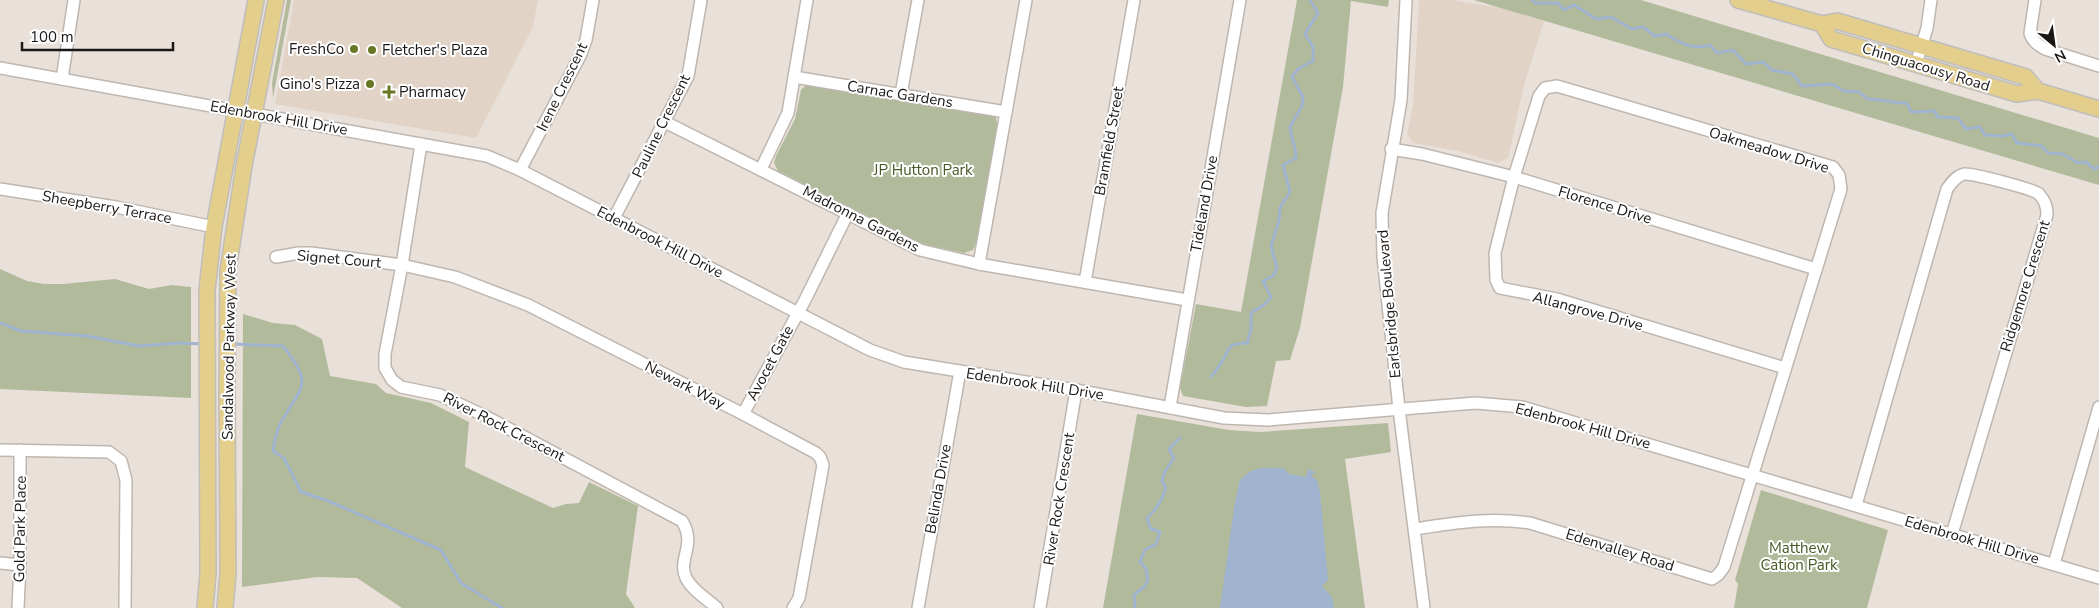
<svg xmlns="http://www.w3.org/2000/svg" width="2099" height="608" viewBox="0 0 2099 608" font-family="'Nunito Sans',sans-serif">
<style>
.built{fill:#e2d3c7}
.green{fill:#b1bb9c}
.water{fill:#a0b3cf}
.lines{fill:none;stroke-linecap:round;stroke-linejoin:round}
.stream{stroke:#a0b3cf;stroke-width:3}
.minor-casing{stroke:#beb6af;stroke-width:14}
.major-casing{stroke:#bfbebd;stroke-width:18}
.minor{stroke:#fff;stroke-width:11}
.major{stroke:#e4ce8c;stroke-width:15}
.poi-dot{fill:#687724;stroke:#fff;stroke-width:2}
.labels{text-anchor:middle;stroke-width:4;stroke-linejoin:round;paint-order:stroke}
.poi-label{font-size:15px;fill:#1a1715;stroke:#fff;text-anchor:end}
.street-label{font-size:15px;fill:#1a1715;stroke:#fff}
.park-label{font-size:15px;fill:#495825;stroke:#fff}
</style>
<rect width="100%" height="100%" fill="#e9e0d9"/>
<g class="built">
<path d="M294 0H538L533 27 476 138 275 104Z"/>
<path d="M1419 0H1451L1501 8 1544 21 1524 85 1508 158 1498 163 1459 151 1413 143 1407 134 1413 107Z"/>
</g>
<g class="green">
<path d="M287 0H291L273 98 272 83Z"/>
<path d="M1297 0H1389L1388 7 1351 1 1343 87 1300 328 1290 360 1276 361 1267 406 1246 407 1183 396 1180 388 1196 304 1241 312Z"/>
<path d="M1474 0H1641L2099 138V185Z"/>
<path d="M807 84 813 87 995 115 998 126 977 241 973 250 964 253 923 244 778 171 774 163 776 156 795 119 801 90Z"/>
<path d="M0 269 27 281 44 284H63L115 279 149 289 172 285 191 287V398L0 389Z"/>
<path d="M243 314 273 323 295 325 322 339 330 376 376 384 386 393 431 403 469 422 465 467 553 508 566 504 579 503 589 482 638 506 626 594 635 608H402L357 578 317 577 242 587Z"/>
<path d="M1137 414 1229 430 1260 432 1388 423 1391 452 1345 459 1365 608H1103Z"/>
<path d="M1761 490 1888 530 1867 608H1734L1738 584 1735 580Z"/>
</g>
<path class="water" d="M1260 468H1283L1289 474 1306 477 1308 469 1315 472 1311 476 1317 480 1320 492 1328 580 1322 586 1332 597 1334 608H1220L1235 501 1240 480 1249 472Z"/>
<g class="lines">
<g class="stream">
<path d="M1532 0 1535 3H1558L1564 10 1574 5 1596 19 1611 17 1632 29 1643 27 1655 36 1666 34C1682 44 1692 50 1710 45L1717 53 1733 50 1746 64 1763 62 1772 70 1793 74 1802 86 1832 84 1844 91 1859 92 1868 99C1881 99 1893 103 1907 103L1911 112 1935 111 1937 117 1958 118 1966 129 1980 127 1985 135 2003 136 2012 134 2017 143 2042 146 2048 153 2063 154 2078 163 2086 162 2094 169 2099 167"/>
<path d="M0 323 21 331 87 336 139 346 179 343 204 344"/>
<path d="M233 344 283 346C315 386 301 386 280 424 276 432 275 442 273 451L284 458 301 492 326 500 441 550 461 583 502 608"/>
<path d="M1211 377C1215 371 1220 366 1223 360 1231 345 1228 344 1247 343L1251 329V313L1265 304 1271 297 1263 281 1273 276 1277 268 1271 246 1279 221 1280 208 1290 192 1283 165 1296 158C1296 147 1291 137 1290 127L1302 106 1303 97 1292 77 1298 69 1313 61V47L1305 34 1318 13 1310 0"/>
<path d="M1135 608 1134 595 1144 587 1148 580 1146 569 1140 561 1145 550 1156 544 1160 532 1150 528 1147 518C1156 510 1162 500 1166 488L1162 481 1164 473 1174 458 1169 449 1180 438"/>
</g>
<g class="minor-casing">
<g id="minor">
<path d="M1406 0 1401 100 1382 213 1383 257 1399 409 1424 608"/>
<path d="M2035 0 2030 33C2032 41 2038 45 2045 49L2099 66"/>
<path d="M1916 64 1927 28 1931 0"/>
<path d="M0 68 487 156 520 170 870 350 904 362 1076 390 1224 418 1268 420 1476 403 1522 407 2099 578"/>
<path d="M794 77 1006 112"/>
<path d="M62 79 74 0"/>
<path d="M901 94 918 0"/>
<path d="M665 122 920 250 979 264 1187 300"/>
<path d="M421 144 402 265 385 354V368L392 380 401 387 440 395 485 416 682 521C697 545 677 559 686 578 692 590 707 599 717 608"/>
<path d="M1391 149 1422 154 1514 177 1816 269"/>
<path d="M761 169 788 113 807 0"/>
<path d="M520 170 581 54 586 40 593 0"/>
<path d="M0 189 116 207 214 227"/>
<path d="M614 218 688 76 701 0"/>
<path d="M276 257 299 253H311L402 265 455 277 528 305 743 414 816 453 820 457 823 465 799 598 793 608"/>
<path d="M979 264 1026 0"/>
<path d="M1085 282 1134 0"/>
<path d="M1170 407 1240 0"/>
<path d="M743 414 805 300 848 213"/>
<path d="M0 450 109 452 121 461 126 480 125 608"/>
<path d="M1856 505 1947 189C1951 183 1956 176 1964 174 1972 173 2033 189 2039 194 2045 201 2047 206 2047 215L1952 534"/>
<path d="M1415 529C1454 523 1490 517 1530 523L1712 579 1718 575 1724 567 1841 189 1839 175 1833 167 1557 86 1545 88 1539 96 1514 177 1495 253 1496 280 1500 288 1557 299 1785 368"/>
<path d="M0 563 20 565"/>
<path d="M2054 564 2099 407"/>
<path d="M18 608 20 565V450"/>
<path d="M918 608 960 371"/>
<path d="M1040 608 1076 390"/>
</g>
</g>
<g class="major-casing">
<g id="major">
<path d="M1738 0 1822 24 1837 21 2026 77 2038 91"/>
<path d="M1822 24 1831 39 2017 94 2038 91 2099 109"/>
<path d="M205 608 208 574 207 290 214 227 256 0"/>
<path d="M225 608 228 573 227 392 228 270 244 166 276 0"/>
</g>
</g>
<use href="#minor" class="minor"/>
<use href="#major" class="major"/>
</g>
<g class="poi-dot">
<circle cx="354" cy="49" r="5"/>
<circle cx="372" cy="50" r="5"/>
<circle cx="370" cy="84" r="5"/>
<path d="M386.5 84.5h5v5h5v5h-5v5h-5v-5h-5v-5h5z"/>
</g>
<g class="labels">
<g class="poi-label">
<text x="344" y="54">FreshCo</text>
<text x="382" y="55" text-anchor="start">Fletcher's Plaza</text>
<text x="360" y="89">Gino's Pizza</text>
<text x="399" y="97" text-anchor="start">Pharmacy</text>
</g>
<g class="street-label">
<text transform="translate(1926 67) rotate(17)" y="5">Chinguacousy Road</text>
<text transform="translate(562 87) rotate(-64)" y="5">Irene Crescent</text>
<text transform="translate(900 94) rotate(9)" y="5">Carnac Gardens</text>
<text transform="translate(279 118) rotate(10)" y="5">Edenbrook Hill Drive</text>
<text transform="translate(661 126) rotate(-64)" y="5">Pauline Crescent</text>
<text transform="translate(1109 141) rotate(-80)" y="5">Bramfield Street</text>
<text transform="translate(1769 150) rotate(17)" y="5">Oakmeadow Drive</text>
<text transform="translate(1204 204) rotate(-80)" y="5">Tideland Drive</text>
<text transform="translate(1605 205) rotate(17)" y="5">Florence Drive</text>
<text transform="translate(107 207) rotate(10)" y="5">Sheepberry Terrace</text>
<text transform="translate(861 219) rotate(27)" y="5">Madronna Gardens</text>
<text transform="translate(660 242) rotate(27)" y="5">Edenbrook Hill Drive</text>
<text transform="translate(339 259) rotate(5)" y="5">Signet Court</text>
<text transform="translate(2025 286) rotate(-73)" y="5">Ridgemore Crescent</text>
<text transform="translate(1389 304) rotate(-95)" y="5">Earlsbridge Boulevard</text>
<text transform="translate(1588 311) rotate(15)" y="5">Allangrove Drive</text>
<text transform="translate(229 347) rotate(-89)" y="5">Sandalwood Parkway West</text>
<text transform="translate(770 363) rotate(-62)" y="5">Avocet Gate</text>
<text transform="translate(1035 384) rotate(9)" y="5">Edenbrook Hill Drive</text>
<text transform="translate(685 385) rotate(27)" y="5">Newark Way</text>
<text transform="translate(1583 426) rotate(15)" y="5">Edenbrook Hill Drive</text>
<text transform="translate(504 427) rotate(27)" y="5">River Rock Crescent</text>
<text transform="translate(938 489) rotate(-80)" y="5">Belinda Drive</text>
<text transform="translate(1059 499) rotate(-81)" y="5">River Rock Crescent</text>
<text transform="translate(20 529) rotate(-89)" y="5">Gold Park Place</text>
<text transform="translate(1972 540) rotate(16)" y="5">Edenbrook Hill Drive</text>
<text transform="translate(1620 550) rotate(17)" y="5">Edenvalley Road</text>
</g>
<g class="park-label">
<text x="923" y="175">JP Hutton Park</text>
<text x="1799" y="553">Matthew<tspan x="1799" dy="17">Cation Park</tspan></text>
</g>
</g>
<g transform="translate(2054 45) rotate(151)" stroke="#ffffff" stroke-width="4" paint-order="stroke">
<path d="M0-4L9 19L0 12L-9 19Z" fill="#1a1715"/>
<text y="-8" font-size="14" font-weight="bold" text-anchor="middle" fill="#1a1715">N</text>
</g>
<path d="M22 42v8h151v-8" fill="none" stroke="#1a1715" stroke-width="2.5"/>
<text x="30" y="42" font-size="15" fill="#1a1715" stroke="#ffffff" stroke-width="4" paint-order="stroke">100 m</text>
</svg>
